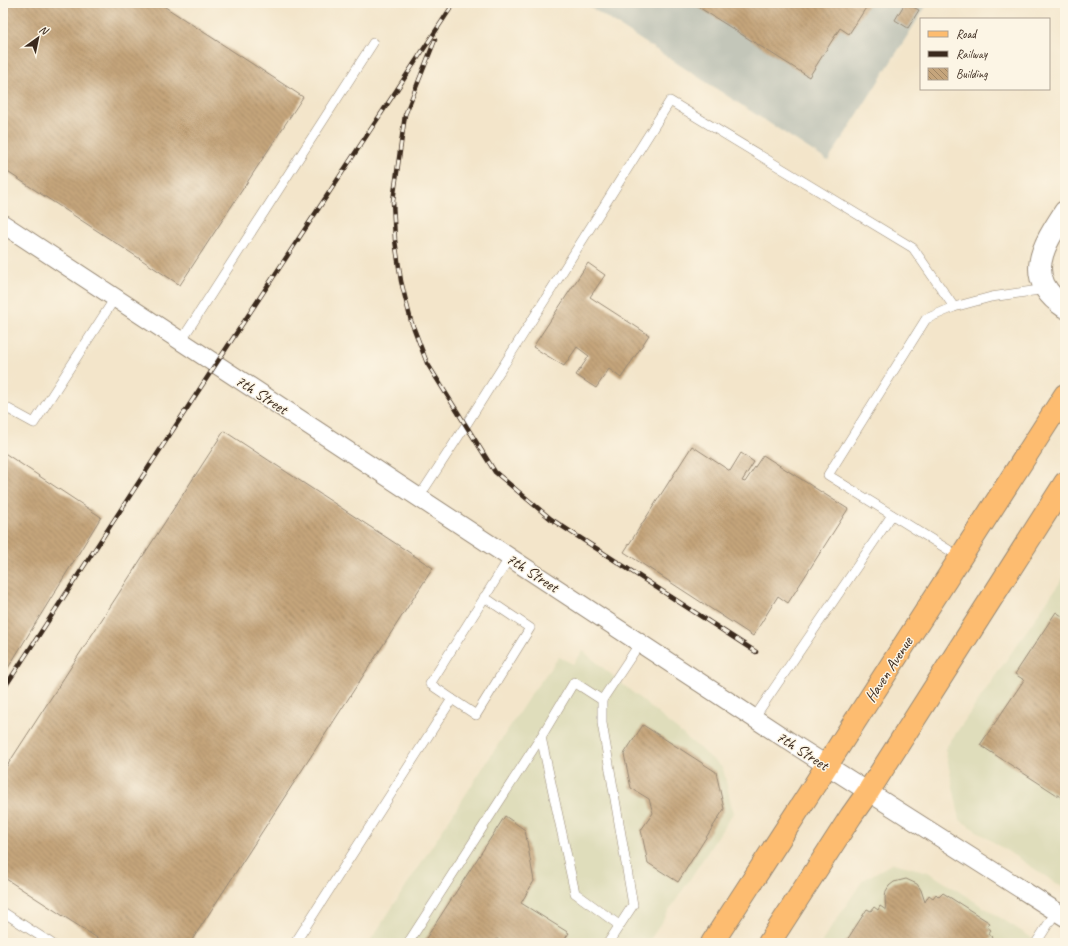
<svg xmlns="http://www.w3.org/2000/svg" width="1068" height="946" viewBox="0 0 1068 946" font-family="Caveat,sans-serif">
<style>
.built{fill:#dfddbb}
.industrial{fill:#c3c6b9}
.building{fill:url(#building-back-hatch)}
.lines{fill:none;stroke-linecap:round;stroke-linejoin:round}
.service-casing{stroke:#978874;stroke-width:10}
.minor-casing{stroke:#978874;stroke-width:20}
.tertiary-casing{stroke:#978874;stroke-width:24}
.primary-casing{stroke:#978874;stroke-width:24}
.service{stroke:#fff;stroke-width:9}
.minor{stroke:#fff;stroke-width:18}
.tertiary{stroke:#fff;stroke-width:22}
.primary{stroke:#fdbc6f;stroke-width:22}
.rail-casing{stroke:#3b2a1e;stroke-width:4.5}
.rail{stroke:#fcf5e5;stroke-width:3;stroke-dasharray:9;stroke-linecap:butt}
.labels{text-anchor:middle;stroke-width:3;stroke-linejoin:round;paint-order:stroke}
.street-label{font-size:16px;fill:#3b2a1e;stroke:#fcf5e5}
</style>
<defs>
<pattern id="building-back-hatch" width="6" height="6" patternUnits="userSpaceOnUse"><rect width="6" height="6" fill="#c5a57c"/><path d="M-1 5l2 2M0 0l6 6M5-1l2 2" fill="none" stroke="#a18765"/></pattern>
</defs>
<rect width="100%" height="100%" fill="#fcf5e5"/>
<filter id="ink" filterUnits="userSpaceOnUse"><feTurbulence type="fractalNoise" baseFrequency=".025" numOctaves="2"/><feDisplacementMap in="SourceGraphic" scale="8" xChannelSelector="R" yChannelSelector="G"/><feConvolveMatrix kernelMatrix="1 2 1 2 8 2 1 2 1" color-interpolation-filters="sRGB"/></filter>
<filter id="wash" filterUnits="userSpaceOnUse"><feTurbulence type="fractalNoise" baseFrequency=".012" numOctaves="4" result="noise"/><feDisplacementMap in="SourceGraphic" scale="16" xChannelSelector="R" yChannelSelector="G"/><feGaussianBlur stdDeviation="0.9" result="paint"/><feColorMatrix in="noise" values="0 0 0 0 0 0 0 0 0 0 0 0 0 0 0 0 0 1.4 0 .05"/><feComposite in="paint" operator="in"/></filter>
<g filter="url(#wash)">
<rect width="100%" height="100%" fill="#f3e5ca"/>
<g class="built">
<path d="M1065 575V889L960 820 945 749Z"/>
<path d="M583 651 723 768 733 813 648 943H369L531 694 559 657 573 664Z"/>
<path d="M893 863 928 872 1040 943H821L863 880Z"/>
</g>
<path class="industrial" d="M584 3H928L828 161Z"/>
<g id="blocks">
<g class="building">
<path d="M3 3H159L303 97 180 285 3 169Z"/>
<path d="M692 3H869L849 34 840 28 809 77Z"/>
<path d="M905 3 919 10 908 28 895 20Z"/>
<path d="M588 263 605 275 590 297 649 335 621 378 609 369 596 388 576 375 589 356 577 347 564 366 533 347Z"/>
<path d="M224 431 433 568 190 943H105L3 877V772Z"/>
<path d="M692 446 730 471 741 453 754 462 742 481 745 482 763 455 848 509 788 603 778 596 753 636 624 552Z"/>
<path d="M3 452 101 517 3 676Z"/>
<path d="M1056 612 1065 618V800L980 745 1024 680 1015 674Z"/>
<path d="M643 725 716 772 724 809 678 882 648 863 641 830 653 813 649 799 631 788 624 754Z"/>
<path d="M505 816 525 830 534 881 521 903 569 933 562 943H503L497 939 494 943H423Z"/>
<path d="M906 879 917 884 921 890 925 902 929 895 933 898 936 894 939 897 943 893 990 923 987 927 991 930 988 934 992 937 988 943H845L867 909 871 911 874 907 878 910 880 906 886 910 885 898 886 891 889 886 894 882Z"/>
</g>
</g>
</g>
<g filter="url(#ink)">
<use href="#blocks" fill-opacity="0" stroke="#978874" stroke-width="1"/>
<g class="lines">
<g class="service-casing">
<g id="service">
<path d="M181 341 373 43"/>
<path d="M3 406 34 423 115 298"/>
<path d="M419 497 466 425 670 101 913 248 954 307"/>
<path d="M960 557 828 475 926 319 954 307 991 297 1046 289"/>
<path d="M452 699 476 715 530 628 484 597"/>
<path d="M602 700 640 643"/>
<path d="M754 718 892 515"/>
<path d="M541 737 575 893 619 925"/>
<path d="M3 912 51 943"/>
<path d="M295 943 452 699 430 684 510 557"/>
<path d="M408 943 541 737 574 682 602 700V723L633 905 608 943"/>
<path d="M1036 943 1056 912"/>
</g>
</g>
<g class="minor-casing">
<path id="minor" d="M3 224 798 747 1065 917"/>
</g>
<g class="tertiary-casing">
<path id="tertiary" d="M1065 212C1043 246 1022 278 1065 307"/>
</g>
<g class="primary-casing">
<g id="primary">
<path d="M712 943 810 792 841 743 1065 395"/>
<path d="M769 943 851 816 868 792 1065 483"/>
</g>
</g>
<use href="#service" class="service"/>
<use href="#minor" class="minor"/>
<use href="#tertiary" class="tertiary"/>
<use href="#primary" class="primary"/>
<g class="rail-casing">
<g id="rail">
<path d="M435 40 405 115 393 201 395 240 401 281 411 321 427 363 495 472 551 519 756 652"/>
<path d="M3 690 216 364 454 3"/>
</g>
</g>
<use href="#rail" class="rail"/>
</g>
</g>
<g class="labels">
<g class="street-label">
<text transform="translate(262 394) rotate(33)" y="6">7th Street</text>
<text transform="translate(533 572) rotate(33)" y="6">7th Street</text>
<text transform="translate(888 669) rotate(-57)" y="6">Haven Avenue</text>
<text transform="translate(803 750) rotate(33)" y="6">7th Street</text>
</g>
</g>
<rect width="1068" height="946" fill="none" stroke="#fcf5e5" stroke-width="16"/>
<rect x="920" y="18" width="130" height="72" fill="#fcf5e5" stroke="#afa495"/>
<rect x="928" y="31" width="20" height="6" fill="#fdbc6f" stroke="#afa495"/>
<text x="956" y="38" font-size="12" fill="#3b2a1e">Road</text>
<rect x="928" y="51" width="20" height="6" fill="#3b2a1e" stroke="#afa495"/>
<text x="956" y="58" font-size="12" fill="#3b2a1e">Railway</text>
<rect x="928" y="68" width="20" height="12" fill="url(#building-back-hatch)" stroke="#afa495"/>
<text x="956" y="78" font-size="12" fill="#3b2a1e">Building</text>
<g transform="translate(38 38) rotate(33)" stroke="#fcf5e5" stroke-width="3" paint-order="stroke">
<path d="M0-3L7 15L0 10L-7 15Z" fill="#3b2a1e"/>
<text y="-6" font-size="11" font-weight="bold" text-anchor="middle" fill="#3b2a1e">N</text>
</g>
</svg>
